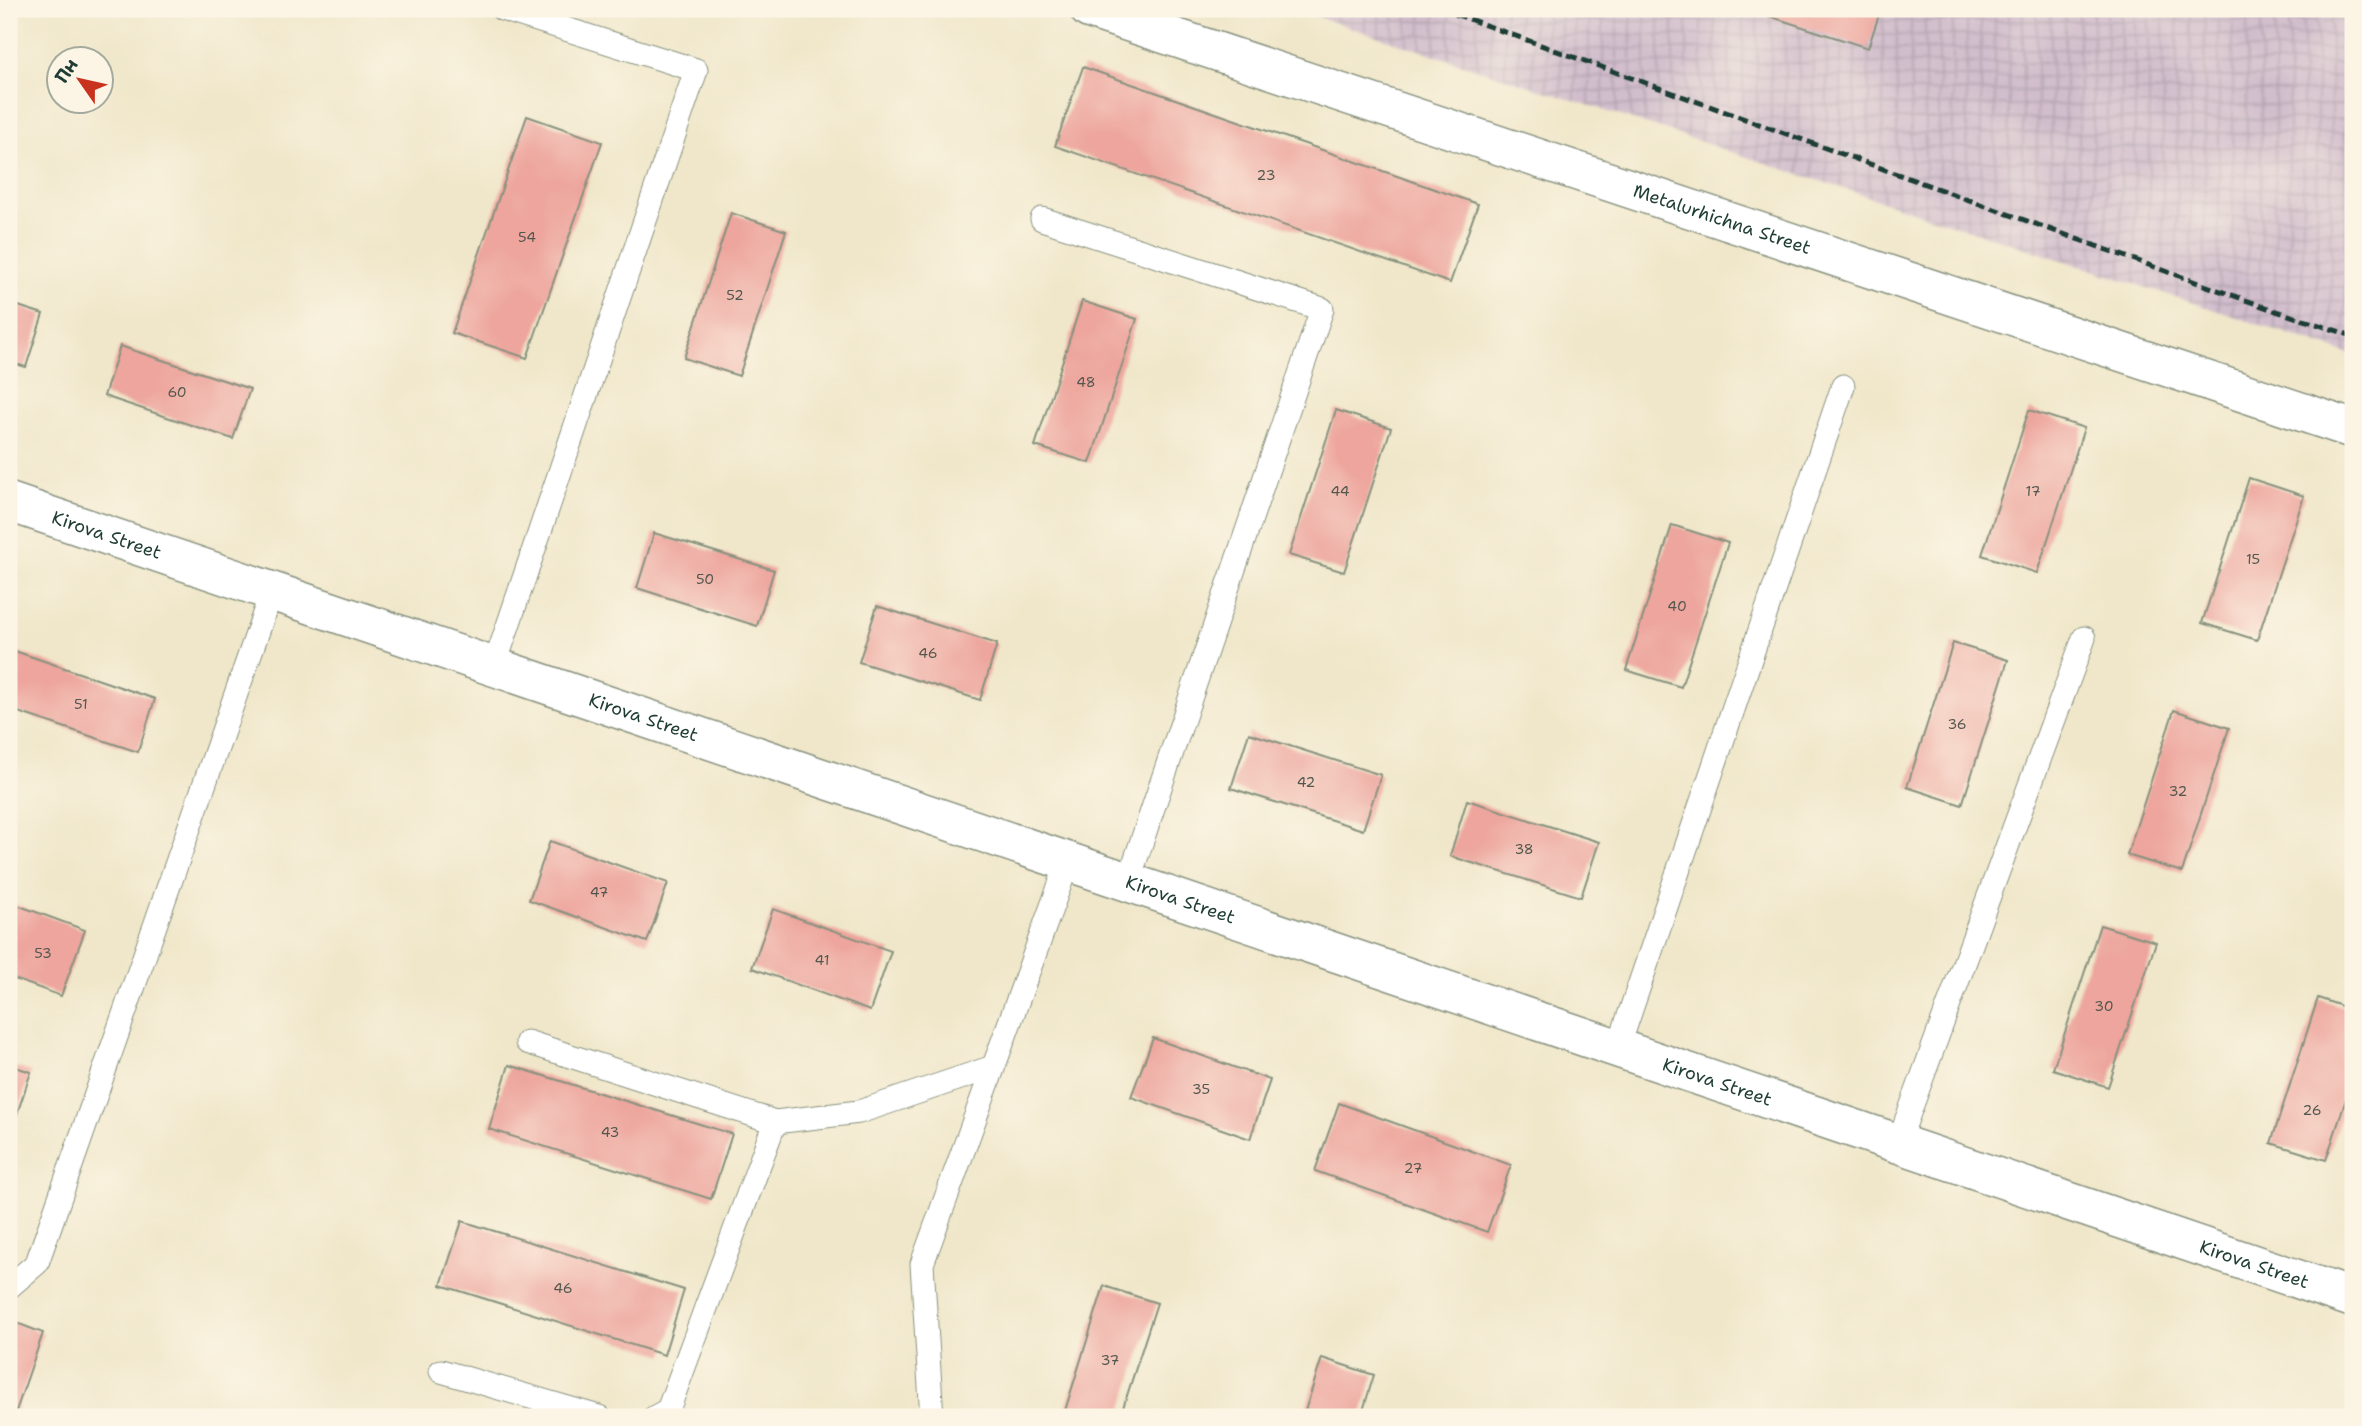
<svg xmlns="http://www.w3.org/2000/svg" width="2362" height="1426" viewBox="0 0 2362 1426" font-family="'Shantell Sans',sans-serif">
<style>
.industrial{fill:url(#industrial-grid)}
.building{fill:#eda59d}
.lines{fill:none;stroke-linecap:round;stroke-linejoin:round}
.service-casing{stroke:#88927f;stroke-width:25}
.tertiary-casing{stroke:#88927f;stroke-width:41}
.service{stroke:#fff;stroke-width:23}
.tertiary{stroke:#fff;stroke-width:38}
.rail{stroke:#1f3d34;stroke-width:5;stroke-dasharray:10 5;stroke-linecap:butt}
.labels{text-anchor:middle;stroke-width:6;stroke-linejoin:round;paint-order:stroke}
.number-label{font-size:14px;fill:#52574e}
.street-label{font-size:18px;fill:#1f3d34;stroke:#fcf5e5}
</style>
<defs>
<pattern id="industrial-grid" width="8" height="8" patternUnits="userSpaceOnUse" patternTransform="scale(1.75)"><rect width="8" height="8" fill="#d1bdcc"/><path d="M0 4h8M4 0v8" fill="none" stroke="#b3a3b0"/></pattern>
</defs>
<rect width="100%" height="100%" fill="#fcf5e5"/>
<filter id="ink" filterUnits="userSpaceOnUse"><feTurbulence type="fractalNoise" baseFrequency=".0143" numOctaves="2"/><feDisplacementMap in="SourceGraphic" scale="14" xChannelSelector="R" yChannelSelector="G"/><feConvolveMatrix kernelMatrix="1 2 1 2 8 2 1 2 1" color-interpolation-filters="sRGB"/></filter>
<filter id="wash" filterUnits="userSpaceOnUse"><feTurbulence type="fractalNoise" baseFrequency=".00686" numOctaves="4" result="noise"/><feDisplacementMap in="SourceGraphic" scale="28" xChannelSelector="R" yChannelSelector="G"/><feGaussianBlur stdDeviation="1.57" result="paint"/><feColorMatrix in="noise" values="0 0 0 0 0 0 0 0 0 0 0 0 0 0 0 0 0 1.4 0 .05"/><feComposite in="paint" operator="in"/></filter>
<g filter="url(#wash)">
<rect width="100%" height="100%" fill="#f0e7ca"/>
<path class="industrial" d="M1294 9H2353V355Z"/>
<g id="blocks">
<g class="building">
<path d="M1747 9H1881L1868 48Z"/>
<path d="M1083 67 1478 204 1450 283 1055 146Z"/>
<path d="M527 116 602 142 527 358 452 333Z"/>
<path d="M731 213 786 231 739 376 684 358Z"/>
<path d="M1082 301 1137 319 1090 463 1035 446Z"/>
<path d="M9 303 43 314 26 367 9 362Z"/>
<path d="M120 346 250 389 233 439 104 396Z"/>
<path d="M1336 410 1391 428 1344 572 1289 555Z"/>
<path d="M2029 410 2084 428 2037 573 1982 555Z"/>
<path d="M2249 478 2304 496 2257 640 2202 623Z"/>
<path d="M1672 525 1728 543 1681 687 1626 670Z"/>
<path d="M654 533 774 570 757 626 637 588Z"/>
<path d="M877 606 997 644 980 700 859 662Z"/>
<path d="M1953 643 2008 660 1962 805 1907 787Z"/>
<path d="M9 649 155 699 138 752 9 709Z"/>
<path d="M2174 710 2229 728 2182 872 2127 855Z"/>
<path d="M1249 733 1381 775 1363 830 1231 788Z"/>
<path d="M1467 800 1599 842 1581 897 1450 856Z"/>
<path d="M550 841 668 883 647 942 529 900Z"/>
<path d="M9 902 85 930 61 996 9 977Z"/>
<path d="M773 909 891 951 870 1011 752 968Z"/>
<path d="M2100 925 2156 942 2108 1087 2053 1069Z"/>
<path d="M2318 998 2353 1010V1078L2326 1160 2271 1143Z"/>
<path d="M1153 1038 1270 1080 1250 1139 1131 1097Z"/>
<path d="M9 1065 31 1072 14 1123 9 1121Z"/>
<path d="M509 1065 732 1134 711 1199 489 1129Z"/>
<path d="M1339 1103 1511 1165 1487 1232 1315 1171Z"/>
<path d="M462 1221 684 1290 664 1355 441 1285Z"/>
<path d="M1104 1286 1157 1303 1120 1417H1063Z"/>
<path d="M9 1320 43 1333 16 1411 9 1408Z"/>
<path d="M1322 1358 1374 1375 1361 1417H1303Z"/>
</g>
</g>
</g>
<g filter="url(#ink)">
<use href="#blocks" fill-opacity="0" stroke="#88927f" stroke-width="2"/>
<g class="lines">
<g class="service-casing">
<g id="service">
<path d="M1042 219 1322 309 1128 882"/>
<path d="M494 667 696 70 502 9"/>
<path d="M527 1042 775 1122 859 1112 993 1067"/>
<path d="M1618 1048 1843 386"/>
<path d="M1898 1143 2084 638"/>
<path d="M9 1287 37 1263 272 591"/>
<path d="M441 1371 599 1417"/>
<path d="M655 1417 668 1410 775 1122"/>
<path d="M932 1417 922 1264 1068 862"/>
</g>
</g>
<g class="tertiary-casing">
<g id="tertiary">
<path id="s1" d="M1089 9 2353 429"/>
<path id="s2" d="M9 502 2353 1298"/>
</g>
</g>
<use href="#service" class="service"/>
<use href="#tertiary" class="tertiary"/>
<path class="rail" d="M1441 9 2276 311 2353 336"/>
</g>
</g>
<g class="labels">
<g class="number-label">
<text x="1266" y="180">23</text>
<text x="527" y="242">54</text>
<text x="735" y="300">52</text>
<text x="1086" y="387">48</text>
<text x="177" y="397">60</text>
<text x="1340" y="496">44</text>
<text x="2033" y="496">17</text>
<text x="2253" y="564">15</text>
<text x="705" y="584">50</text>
<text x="1677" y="611">40</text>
<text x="928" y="658">46</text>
<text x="81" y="709">51</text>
<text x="1957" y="729">36</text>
<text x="1306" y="787">42</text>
<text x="2178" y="796">32</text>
<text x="1524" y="854">38</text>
<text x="599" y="897">47</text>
<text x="43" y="958">53</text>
<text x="822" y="965">41</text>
<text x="2104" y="1011">30</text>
<text x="1201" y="1094">35</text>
<text x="2312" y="1115">26</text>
<text x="610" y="1137">43</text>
<text x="1413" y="1173">27</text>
<text x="563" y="1293">46</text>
<text x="1110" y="1365">37</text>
</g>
<g class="street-label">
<text dy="6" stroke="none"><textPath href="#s1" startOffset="667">Metalurhichna Street</textPath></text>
<text dy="6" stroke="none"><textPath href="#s2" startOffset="103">Kirova Street</textPath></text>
<text dy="6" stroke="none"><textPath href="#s2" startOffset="670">Kirova Street</textPath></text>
<text dy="6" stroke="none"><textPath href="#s2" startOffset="1237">Kirova Street</textPath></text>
<text dy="6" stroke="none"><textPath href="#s2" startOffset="1804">Kirova Street</textPath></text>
<text dy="6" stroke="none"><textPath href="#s2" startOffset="2371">Kirova Street</textPath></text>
</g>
</g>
<rect width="2362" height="1426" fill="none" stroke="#fcf5e5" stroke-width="35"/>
<g transform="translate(80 80) rotate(304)"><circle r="33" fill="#fcf5e5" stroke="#a4ab9e" stroke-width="2"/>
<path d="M0-5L12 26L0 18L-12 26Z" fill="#c8321e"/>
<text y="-10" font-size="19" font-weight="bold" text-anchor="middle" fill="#1f3d34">Пн</text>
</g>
</svg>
